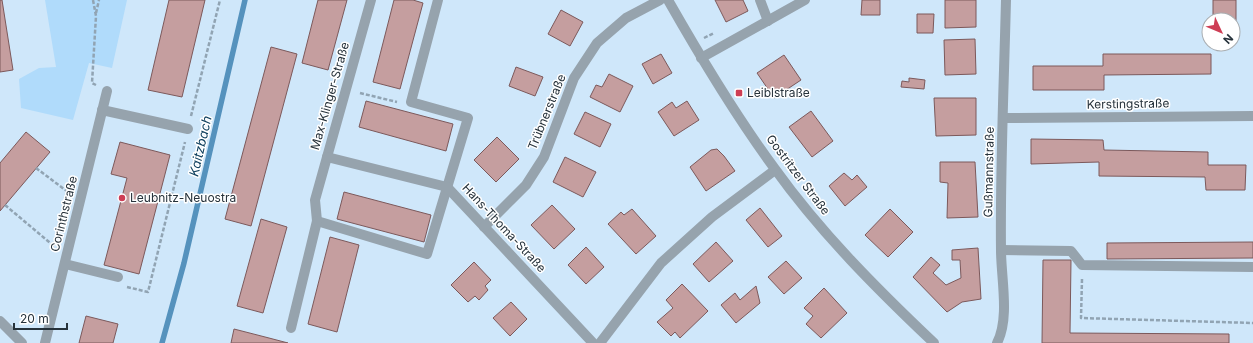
<svg xmlns="http://www.w3.org/2000/svg" width="1253" height="343" viewBox="0 0 1253 343" font-family="Inter,sans-serif">
<style>
.green{fill:#b0dbfb}
.lines{fill:none;stroke-linecap:round;stroke-linejoin:round}
.stream{stroke:#5592bd;stroke-width:5.5}
.building{fill:#c59e9f;stroke:#7c595b}
.path{stroke:#91a4b3;stroke-width:2.5;stroke-dasharray:4 2;stroke-linecap:butt}
.minor{stroke:#96a3ad;stroke-width:10}
.poi-dot{fill:#ce3e55;stroke:#fff;stroke-width:1.5}
.labels{text-anchor:middle;stroke-width:3;stroke-linejoin:round;paint-order:stroke}
.poi-label{font-size:12px;fill:#26323b;stroke:#fff;text-anchor:start}
.street-label{font-size:12px;fill:#26323b;stroke:#fff}
.water-label{font-size:13px;font-style:italic;fill:#10415f;stroke:#fff}
</style>
<rect width="100%" height="100%" fill="#cfe7fa"/>
<path class="green" d="M45 0H127L112 68 89 63 73 120 21 108 19 79 39 68 56 67Z"/>
<g class="lines">
<path class="stream" d="M162 343 184 263 245 0"/>
</g>
<g class="building">
<path d="M0 0H2L13 70 0 72Z"/>
<path d="M169 0H205L182 97 148 90Z"/>
<path d="M318 0H347L328 70 302 63Z"/>
<path d="M394 0H413L423 3 400 89 373 82Z"/>
<path d="M715 0H743L748 11 726 22Z"/>
<path d="M862 0H880V15H861Z"/>
<path d="M945 0H976V27L945 28Z"/>
<path d="M1213 0H1236V29H1233V20H1213Z"/>
<path d="M561 10 583 22 570 46 548 34Z"/>
<path d="M917 14H934L933 33H917Z"/>
<path d="M975 39 976 74 945 75 944 40Z"/>
<path d="M271 47 297 54 251 226 225 219Z"/>
<path d="M661 54 672 73 653 84 642 64Z"/>
<path d="M1103 54H1211V74L1104 75V90H1033V66H1103Z"/>
<path d="M784 55 801 80 774 98 757 73Z"/>
<path d="M516 67 543 77 535 96 509 86Z"/>
<path d="M609 74 633 86 620 112 590 97 596 85 602 87Z"/>
<path d="M909 78 925 80 924 89 901 87 902 81 909 82Z"/>
<path d="M934 98H976V135L936 136Z"/>
<path d="M366 101 453 124 446 151 359 127Z"/>
<path d="M687 101 699 120 674 136 658 112 672 102 676 108Z"/>
<path d="M811 111 833 141 812 157 789 127Z"/>
<path d="M585 112 611 124 600 147 574 134Z"/>
<path d="M26 132 50 152 0 211V163Z"/>
<path d="M497 137 519 159 496 182 474 160Z"/>
<path d="M1031 139 1103 140 1104 150 1208 152V165H1246L1245 190H1206L1205 177 1099 176V162L1031 164Z"/>
<path d="M120 142 170 155 139 274 104 265 127 178 111 174Z"/>
<path d="M717 149 724 156 735 171 706 191 690 167 711 150Z"/>
<path d="M565 157 596 172 583 197 553 182Z"/>
<path d="M940 162H975L978 217 947 218 948 183 940 182Z"/>
<path d="M844 173 852 180 857 175 867 187 845 206 829 186Z"/>
<path d="M344 192 431 215 424 242 337 219Z"/>
<path d="M552 205 575 229 554 249 531 225Z"/>
<path d="M760 208 782 236 768 247 746 220Z"/>
<path d="M632 209 656 236 636 254 608 224 621 212 624 215Z"/>
<path d="M890 209 913 232 888 257 865 235Z"/>
<path d="M261 219 287 227 263 313 237 306Z"/>
<path d="M330 237 359 245 337 332 308 324Z"/>
<path d="M716 242 733 261 709 282 693 264Z"/>
<path d="M1253 242V258L1107 259V243Z"/>
<path d="M586 247 604 267 586 284 568 265Z"/>
<path d="M978 248 981 299 962 302 947 312 913 277 931 257 940 265 933 273 946 285 961 278 960 260H952V250Z"/>
<path d="M1043 260H1071L1070 333 1229 334V343H1042Z"/>
<path d="M786 261 802 278 784 294 768 277Z"/>
<path d="M474 262 491 280 485 286 488 290 479 300 475 296 468 302 451 285Z"/>
<path d="M682 284 708 311 680 338 675 332 671 336 657 322 673 308 666 300Z"/>
<path d="M756 286 760 303 736 323 721 305 735 293 740 300Z"/>
<path d="M824 288 847 313 821 338 806 324 813 316 804 308Z"/>
<path d="M511 302 527 319 510 336 493 318Z"/>
<path d="M86 316 118 324 113 343H79Z"/>
<path d="M234 329 269 338 288 343H231Z"/>
</g>
<g class="lines">
<g class="path">
<path d="M93 0 96 16 92 83 96 85"/>
<path d="M96 13 99 0"/>
<path d="M704 38 714 33"/>
<path d="M360 93 397 102"/>
<path d="M191 116 220 0"/>
<path d="M36 168 68 192"/>
<path d="M5 205 55 247"/>
<path d="M1082 279 1081 318 1253 323"/>
<path d="M127 287 148 292 185 142"/>
</g>
<g class="minor">
<path d="M371 0 315 200 317 221 427 254 468 118 411 102 438 0"/>
<path d="M668 0C701 58 735 115 775 169 821 233 877 289 934 343"/>
<path d="M760 0 768 21"/>
<path d="M701 58 805 0"/>
<path d="M102 110 188 129"/>
<path d="M1003 118 1253 116"/>
<path d="M327 157 447 187 593 343"/>
<path d="M484 227 526 185 544 157 574 78 597 43 626 18 660 0"/>
<path d="M1001 250 1071 251 1082 265 1252 267"/>
<path d="M65 264 118 277"/>
<path d="M0 321 22 343"/>
<path d="M291 328 317 221"/>
<path d="M45 343 107 91"/>
<path d="M600 343 661 263 712 217 775 170"/>
<path d="M997 343C1010 318 1001 278 1001 250 1000 167 1004 83 1006 0"/>
</g>
</g>
<g class="poi-dot">
<rect x="735" y="89" width="8" height="8" rx="2"/>
<circle cx="122" cy="198" r="4"/>
</g>
<g class="labels">
<g class="poi-label">
<text x="747" y="97">Leiblstraße</text>
<text x="130" y="202">Leubnitz-Neuostra</text>
</g>
<g class="street-label">
<text transform="translate(330 96) rotate(-74)" y="4">Max-Klinger-Straße</text>
<text transform="translate(1128 104) rotate(-1)" y="4">Kerstingstraße</text>
<text transform="translate(547 112) rotate(-68)" y="4">Trübnerstraße</text>
<text transform="translate(989 172) rotate(-89)" y="4">Gußmannstraße</text>
<text transform="translate(798 175) rotate(53)" y="4">Gostritzer Straße</text>
<text transform="translate(64 214) rotate(-76)" y="4">Corinthstraße</text>
<text transform="translate(504 228) rotate(47)" y="4">Hans-Thoma-Straße</text>
</g>
<g class="water-label">
<text transform="translate(200 146) rotate(-77)" y="5">Kaitzbach</text>
</g>
</g>
<g transform="translate(1221 32) rotate(134)"><circle r="19" fill="#ffffff" stroke="#a8adb1"/>
<path d="M0-3L7 15L0 10L-7 15Z" fill="#ce3e55"/>
<text y="-6" font-size="11" font-weight="bold" text-anchor="middle" fill="#26323b">N</text>
</g>
<path d="M14 323v6h53v-6" fill="none" stroke="#26323b" stroke-width="2"/>
<text x="20" y="323" font-size="12" fill="#26323b" stroke="#ffffff" stroke-width="3" paint-order="stroke">20 m</text>
</svg>
